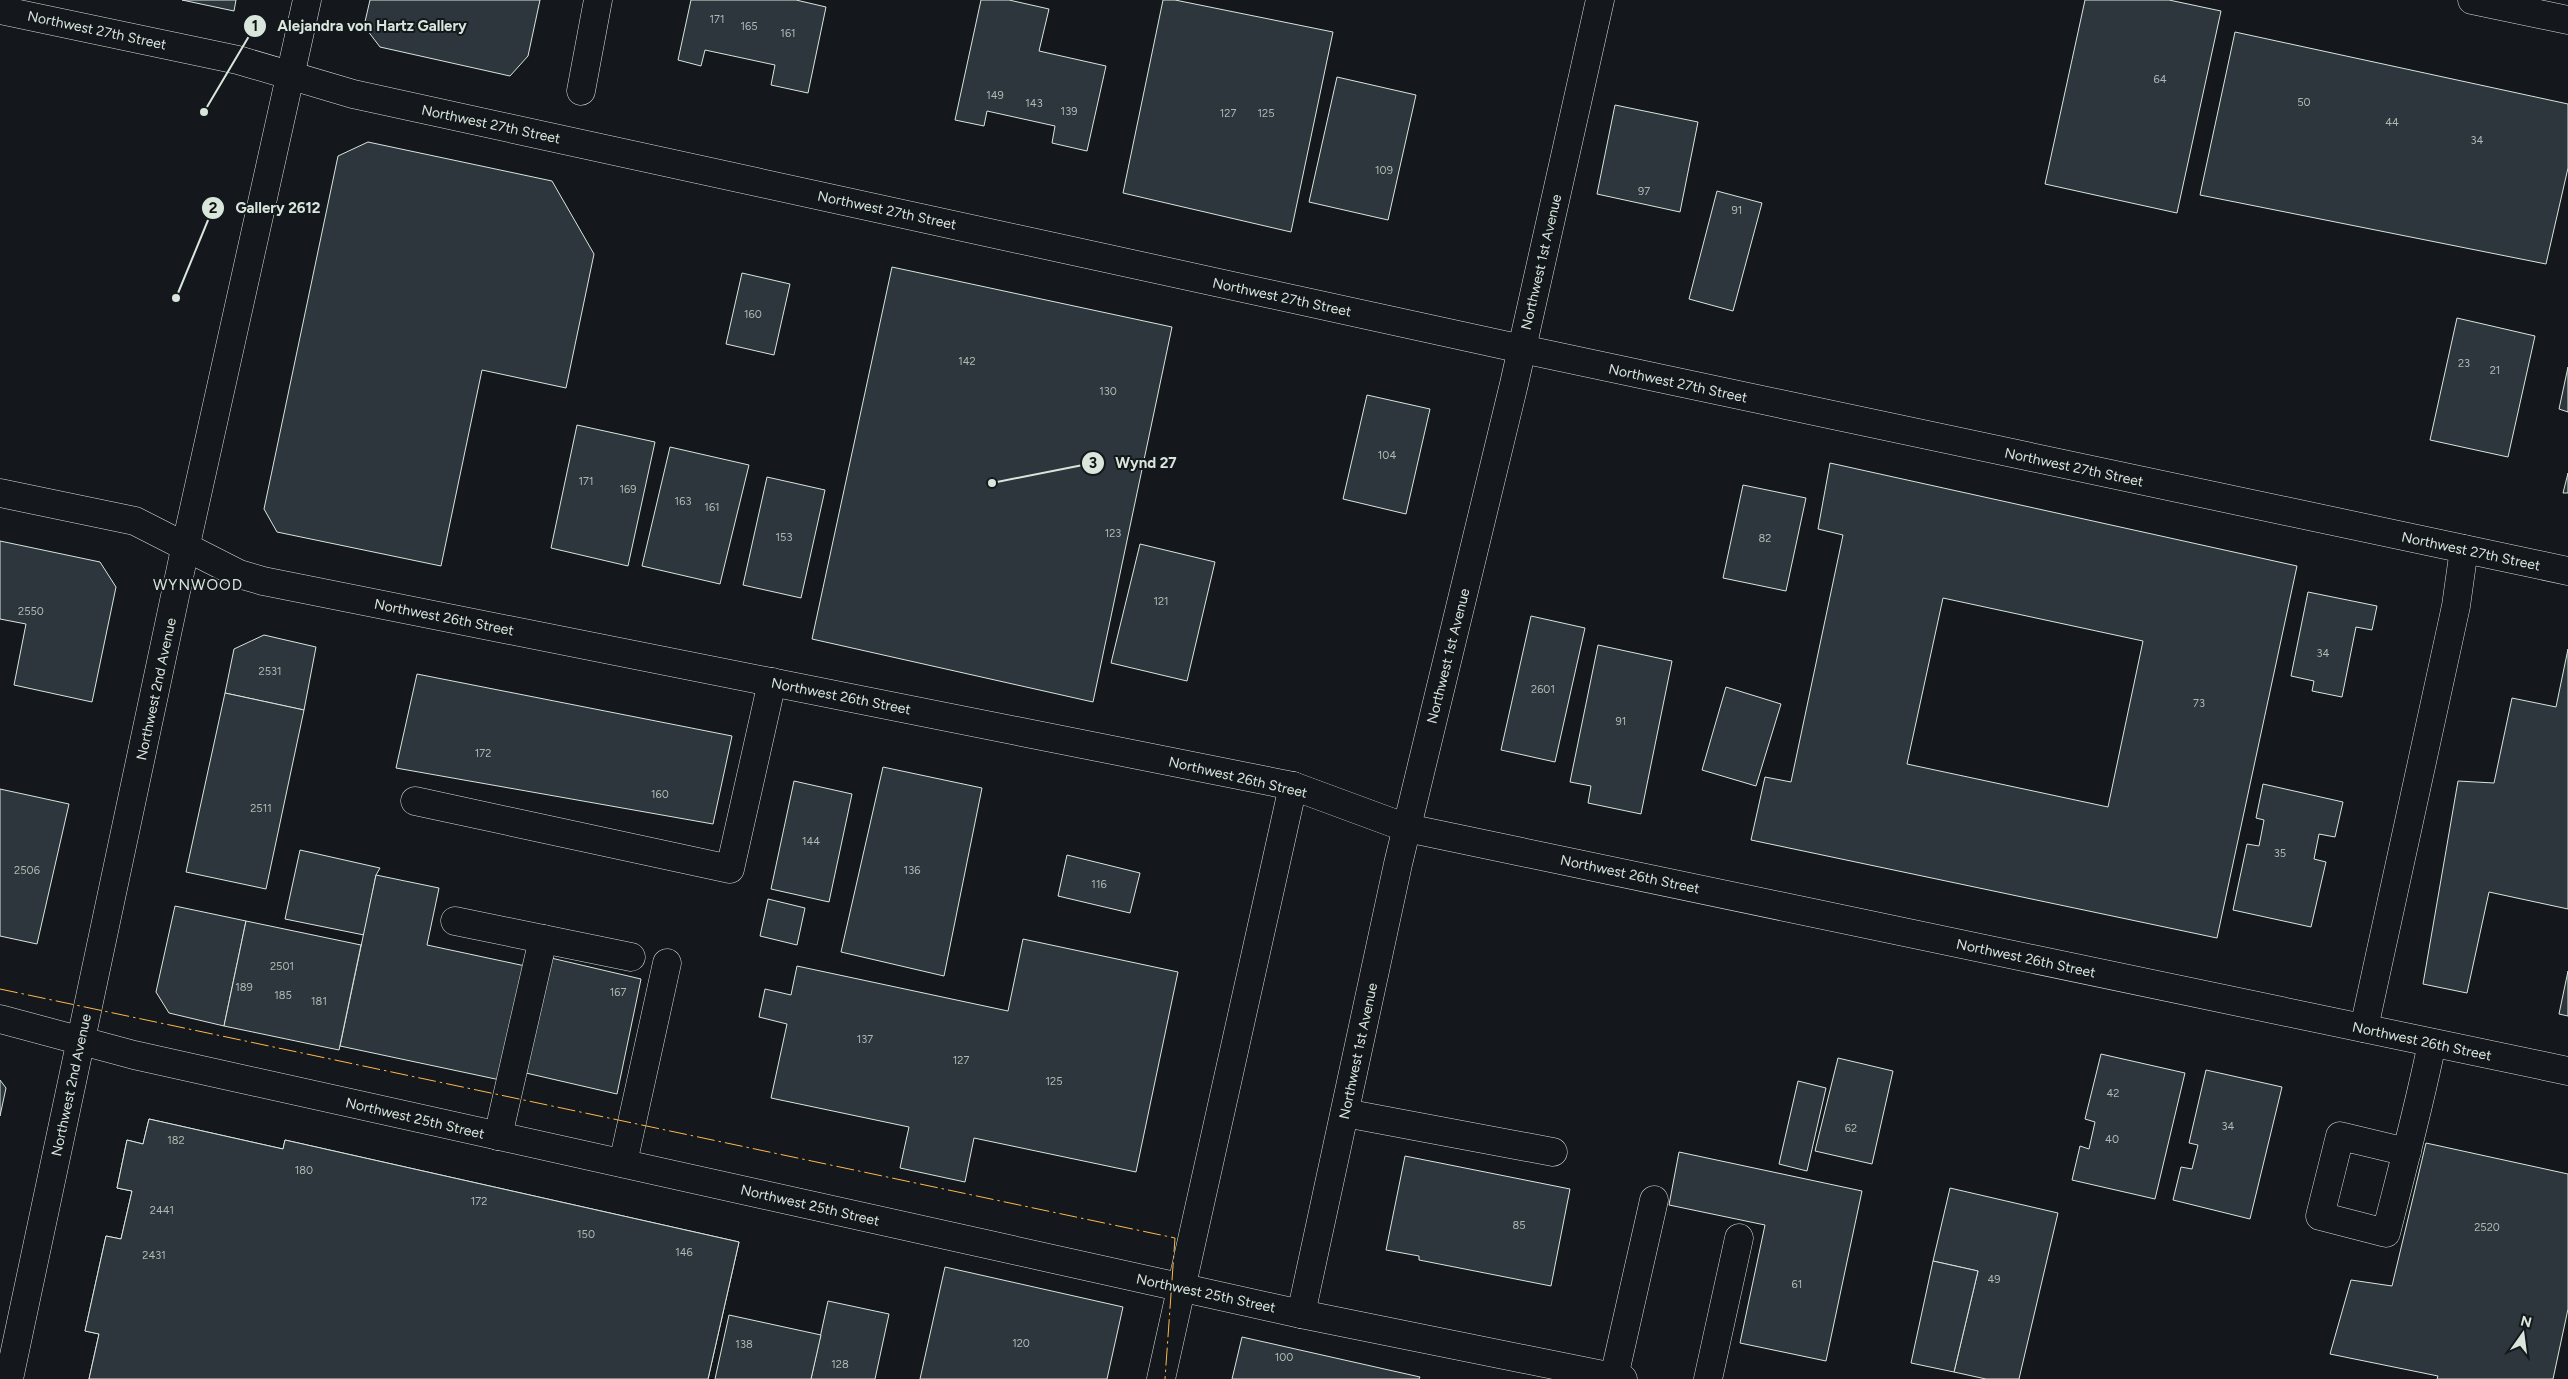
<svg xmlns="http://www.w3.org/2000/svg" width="2568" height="1379" viewBox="0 0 2568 1379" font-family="Figtree,sans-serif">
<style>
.building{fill:#2c363c;stroke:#d8e6dc;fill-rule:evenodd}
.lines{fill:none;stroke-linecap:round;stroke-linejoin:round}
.minor-casing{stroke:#d8e6dc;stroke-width:29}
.minor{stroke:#14181c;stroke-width:28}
.power{stroke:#ffb74d;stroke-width:1;stroke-dasharray:18 4 2.5 4;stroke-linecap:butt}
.labels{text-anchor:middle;stroke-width:4;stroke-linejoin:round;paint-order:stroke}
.number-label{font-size:11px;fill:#adbab4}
.street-label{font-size:14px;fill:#d8e6dc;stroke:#14181c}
.neighbourhood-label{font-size:15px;letter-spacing:1px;fill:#d8e6dc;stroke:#14181c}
.leader{fill:none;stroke:#d8e6dc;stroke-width:2}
.callout-dot{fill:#d8e6dc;stroke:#14181c;stroke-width:2}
.mark-label{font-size:15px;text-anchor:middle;font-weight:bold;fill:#111}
.callout-label{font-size:15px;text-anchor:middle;font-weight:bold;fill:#d8e6dc;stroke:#14181c;stroke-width:4;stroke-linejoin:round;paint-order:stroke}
</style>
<rect width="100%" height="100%" fill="#14181c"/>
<g class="building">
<path d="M182 0H236L234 11Z"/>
<path d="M370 0H540L528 56 510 76 380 47 364 26Z"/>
<path d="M691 0H796L826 7 808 93 771 85 775 65 705 50 701 66 678 60Z"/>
<path d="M981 0H1009L1049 9 1039 51 1106 66 1087 151 1052 143 1055 126 987 111 984 126 955 120Z"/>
<path d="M1163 0H1175L1333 32 1291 232 1123 193Z"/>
<path d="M2085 0H2169L2221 11 2177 213 2045 184Z"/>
<path d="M2235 32 2568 104V168L2546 264 2200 195Z"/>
<path d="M1337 77 1416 95 1388 220 1309 202Z"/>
<path d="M1615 105 1698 122 1680 212 1597 194Z"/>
<path d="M368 142 552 181 594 254 566 388 482 370 441 566 277 532 264 509 338 156Z"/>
<path d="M1717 191 1762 203 1733 311 1689 299Z"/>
<path d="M892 267 1172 327 1093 702 812 639Z"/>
<path d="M742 273 790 284 774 355 726 344Z"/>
<path d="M2457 318 2535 336 2508 457 2430 440Z"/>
<path d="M2568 367V412L2559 409Z"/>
<path d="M1367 395 1430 409 1406 514 1343 499Z"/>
<path d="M577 425 655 442 628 566 551 548Z"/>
<path d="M670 447 749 465 720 584 642 566Z"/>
<path d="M1830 463 2297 566 2217 938 1751 840 1765 777 1791 782 1843 535 1818 529ZM1943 598 2143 641 2108 807 1907 764Z"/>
<path d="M2568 473V493H2563Z"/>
<path d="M767 477 825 490 801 598 743 585Z"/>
<path d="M1743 485 1806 498 1786 591 1723 578Z"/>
<path d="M0 541 100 562 116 587 92 702 14 685 26 624 0 619Z"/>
<path d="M1140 544 1215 562 1187 681 1111 663Z"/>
<path d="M2308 592 2377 606 2372 630 2356 627 2342 697 2312 691 2314 681 2291 676Z"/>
<path d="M1531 616 1585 628 1555 762 1501 750Z"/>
<path d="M264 635 316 647 304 710 225 693 234 649Z"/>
<path d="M1598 645 1672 661 1641 814 1588 803 1591 786 1570 782Z"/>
<path d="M2568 649V909L2489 892 2467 993 2423 984 2458 781 2494 783 2512 698 2556 707Z"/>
<path d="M417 674 732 736 713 824 396 768Z"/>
<path d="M1726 687 1781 704 1756 786 1702 770Z"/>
<path d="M225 693 304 710 266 889 186 872Z"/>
<path d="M883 767 982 788 944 976 841 952Z"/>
<path d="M794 781 852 794 829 902 771 889Z"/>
<path d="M2263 784 2343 802 2335 837 2319 834 2314 859 2326 862 2311 927 2233 910 2247 844 2259 846 2264 820 2256 818Z"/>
<path d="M0 789 69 804 37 944 0 936Z"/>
<path d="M300 850 380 868 376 875 364 935 285 919Z"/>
<path d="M1067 855 1140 873 1130 913 1058 896Z"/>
<path d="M376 875 439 888 427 945 530 967 505 1081 340 1046Z"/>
<path d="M768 899 805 908 797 945 760 936Z"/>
<path d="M175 906 246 921 224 1026 169 1013 156 992Z"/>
<path d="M246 921 361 945 339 1050 224 1026Z"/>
<path d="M1023 939 1178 972 1136 1172 974 1138 965 1182 900 1168 909 1127 771 1098 787 1024 759 1017 765 989 791 995 797 966 1008 1011Z"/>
<path d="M551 958 641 979 617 1094 526 1073Z"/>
<path d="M2568 971V1016L2559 1014Z"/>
<path d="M2101 1054 2185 1073 2155 1199 2072 1180 2080 1146 2089 1149 2095 1122 2085 1119Z"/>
<path d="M1838 1058 1893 1071 1872 1164 1815 1151Z"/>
<path d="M2206 1070 2282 1087 2250 1219 2173 1200 2181 1167 2192 1169 2198 1145 2189 1143Z"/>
<path d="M0 1080 6 1088 0 1116Z"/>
<path d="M1798 1081 1826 1088 1807 1171 1779 1164Z"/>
<path d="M149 1119 283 1149 285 1140 739 1242 708 1379H594L603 1335 472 1307 459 1363 533 1379H382L394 1326 435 1335 442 1307 228 1260 202 1379H89L99 1334 85 1331 106 1236 121 1239 132 1191 117 1188 127 1140 143 1144Z"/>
<path d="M149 1119 283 1149 285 1140 739 1242 708 1379H89L99 1334 85 1331 106 1236 121 1239 132 1191 117 1188 127 1140 143 1144Z"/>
<path d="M2426 1143 2568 1174V1309L2553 1379H2437L2438 1376 2330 1354 2351 1280 2392 1286Z"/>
<path d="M1679 1152 1862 1191 1826 1361 1740 1343 1765 1225 1669 1205Z"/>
<path d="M1405 1156 1570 1189 1551 1286 1419 1260V1256L1386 1250Z"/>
<path d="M1950 1188 2058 1213 2019 1379H1986L1954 1372 1978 1271 1933 1261Z"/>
<path d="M1933 1261 1978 1271 1954 1372 1911 1363Z"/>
<path d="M945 1267 1123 1307 1107 1379H920Z"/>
<path d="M828 1301 889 1314 875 1379H811Z"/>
<path d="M729 1315 821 1335 811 1379H715Z"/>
<path d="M1242 1337 1420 1377 1419 1379H1232Z"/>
</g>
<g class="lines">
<g class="minor-casing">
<g id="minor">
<path d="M2472 0 2568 20"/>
<path d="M0 10 238 60 353 94 1522 349 2568 571"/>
<path d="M581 91 598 0"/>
<path d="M0 493 135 521 239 574 263 581 1293 786 1407 828 2568 1071"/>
<path d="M415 801 730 869 772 682"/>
<path d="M455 921 631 957"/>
<path d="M0 1019 134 1055 1301 1314 1623 1379"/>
<path d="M2364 1028 2456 606 2464 549"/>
<path d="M1345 1113 1553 1152"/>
<path d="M498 1136 543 939"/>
<path d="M2407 1152 2340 1136 2320 1216 2386 1233C2402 1170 2419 1107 2432 1043"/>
<path d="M623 1163 667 963"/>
<path d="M1301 1314 1398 864 1514 384 1600 0"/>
<path d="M1614 1377 1654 1200"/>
<path d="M9 1379 185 549 307 0"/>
<path d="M1161 1379 1293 786"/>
<path d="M1708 1379 1739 1238"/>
</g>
</g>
<use href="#minor" class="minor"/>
<path class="power" d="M0 989 1175 1238 1165 1379"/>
</g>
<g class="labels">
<g class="number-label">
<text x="717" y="23">171</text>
<text x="749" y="30">165</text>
<text x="788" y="37">161</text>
<text x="2160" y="83">64</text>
<text x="995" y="99">149</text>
<text x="2304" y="106">50</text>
<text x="1034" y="107">143</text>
<text x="1069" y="115">139</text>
<text x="1228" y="117">127</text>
<text x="1266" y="117">125</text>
<text x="2392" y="126">44</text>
<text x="2477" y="144">34</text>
<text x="1384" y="174">109</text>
<text x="1644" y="195">97</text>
<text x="1737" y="214">91</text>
<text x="753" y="318">160</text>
<text x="967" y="365">142</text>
<text x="2464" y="367">23</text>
<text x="2495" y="374">21</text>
<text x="1108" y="395">130</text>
<text x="1387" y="459">104</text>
<text x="586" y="485">171</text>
<text x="628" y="493">169</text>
<text x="683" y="505">163</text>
<text x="712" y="511">161</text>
<text x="1113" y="537">123</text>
<text x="784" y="541">153</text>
<text x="1765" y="542">82</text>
<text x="1161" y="605">121</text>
<text x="31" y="615">2550</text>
<text x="2323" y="657">34</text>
<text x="270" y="675">2531</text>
<text x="1543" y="693">2601</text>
<text x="2199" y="707">73</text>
<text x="1621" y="725">91</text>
<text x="483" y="757">172</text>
<text x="660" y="798">160</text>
<text x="261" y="812">2511</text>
<text x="811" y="845">144</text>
<text x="2280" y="857">35</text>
<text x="27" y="874">2506</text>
<text x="912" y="874">136</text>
<text x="1099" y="888">116</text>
<text x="282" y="970">2501</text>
<text x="244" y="991">189</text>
<text x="618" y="996">167</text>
<text x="283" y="999">185</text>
<text x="319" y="1005">181</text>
<text x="865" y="1043">137</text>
<text x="961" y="1064">127</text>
<text x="1054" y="1085">125</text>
<text x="2113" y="1097">42</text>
<text x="2228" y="1130">34</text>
<text x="1851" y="1132">62</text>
<text x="2112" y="1143">40</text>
<text x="176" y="1144">182</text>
<text x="304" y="1174">180</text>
<text x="479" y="1205">172</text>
<text x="162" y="1214">2441</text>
<text x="1519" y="1229">85</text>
<text x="2487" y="1231">2520</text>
<text x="586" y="1238">150</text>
<text x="684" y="1256">146</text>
<text x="154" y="1259">2431</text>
<text x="1994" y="1283">49</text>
<text x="1797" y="1288">61</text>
<text x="1021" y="1347">120</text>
<text x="744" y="1348">138</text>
<text x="1284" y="1361">100</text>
<text x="840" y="1368">128</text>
</g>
<g class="street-label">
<text transform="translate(97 30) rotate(12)" y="5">Northwest 27th Street</text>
<text transform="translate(491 124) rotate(12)" y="5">Northwest 27th Street</text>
<text transform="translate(887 210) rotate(12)" y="5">Northwest 27th Street</text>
<text transform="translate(1541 262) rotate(-77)" y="5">Northwest 1st Avenue</text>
<text transform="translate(1282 297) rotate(12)" y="5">Northwest 27th Street</text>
<text transform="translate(1678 383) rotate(12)" y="5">Northwest 27th Street</text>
<text transform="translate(2074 467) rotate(12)" y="5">Northwest 27th Street</text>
<text transform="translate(2471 551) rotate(12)" y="5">Northwest 27th Street</text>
<text transform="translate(444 617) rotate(11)" y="5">Northwest 26th Street</text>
<text transform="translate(1448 656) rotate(-76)" y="5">Northwest 1st Avenue</text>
<text transform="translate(156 689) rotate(-78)" y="5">Northwest 2nd Avenue</text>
<text transform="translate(841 696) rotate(11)" y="5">Northwest 26th Street</text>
<text transform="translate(1238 777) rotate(13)" y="5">Northwest 26th Street</text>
<text transform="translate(1630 874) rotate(12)" y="5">Northwest 26th Street</text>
<text transform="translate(2026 958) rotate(12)" y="5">Northwest 26th Street</text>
<text transform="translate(2422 1041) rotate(12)" y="5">Northwest 26th Street</text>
<text transform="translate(1358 1051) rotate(-78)" y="5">Northwest 1st Avenue</text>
<text transform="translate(71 1085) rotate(-78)" y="5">Northwest 2nd Avenue</text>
<text transform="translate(415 1118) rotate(13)" y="5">Northwest 25th Street</text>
<text transform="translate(810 1205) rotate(13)" y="5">Northwest 25th Street</text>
<text transform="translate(1206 1293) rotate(12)" y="5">Northwest 25th Street</text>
</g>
<g class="neighbourhood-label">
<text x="198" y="590">WYNWOOD</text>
</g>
</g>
<path class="leader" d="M204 112L255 26M176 298L213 208M992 483L1093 463"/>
<g class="callout-dot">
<circle cx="204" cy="112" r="5"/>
<circle cx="176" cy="298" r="5"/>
<circle cx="992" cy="483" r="5"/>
<circle cx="255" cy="26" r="12"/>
<circle cx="213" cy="208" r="12"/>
<circle cx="1093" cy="463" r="12"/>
</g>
<g class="mark-label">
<text x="255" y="31">1</text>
<text x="213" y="213">2</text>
<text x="1093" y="468">3</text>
</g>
<g class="callout-label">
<text x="372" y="31">Alejandra von Hartz Gallery</text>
<text x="278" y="213">Gallery 2612</text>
<text x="1146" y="468">Wynd 27</text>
</g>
<g transform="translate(2523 1334) rotate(14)" stroke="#14181c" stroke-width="4" paint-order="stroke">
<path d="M0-4L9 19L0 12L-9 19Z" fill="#d8e6dc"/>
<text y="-8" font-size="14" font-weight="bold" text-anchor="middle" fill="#d8e6dc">N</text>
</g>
</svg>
